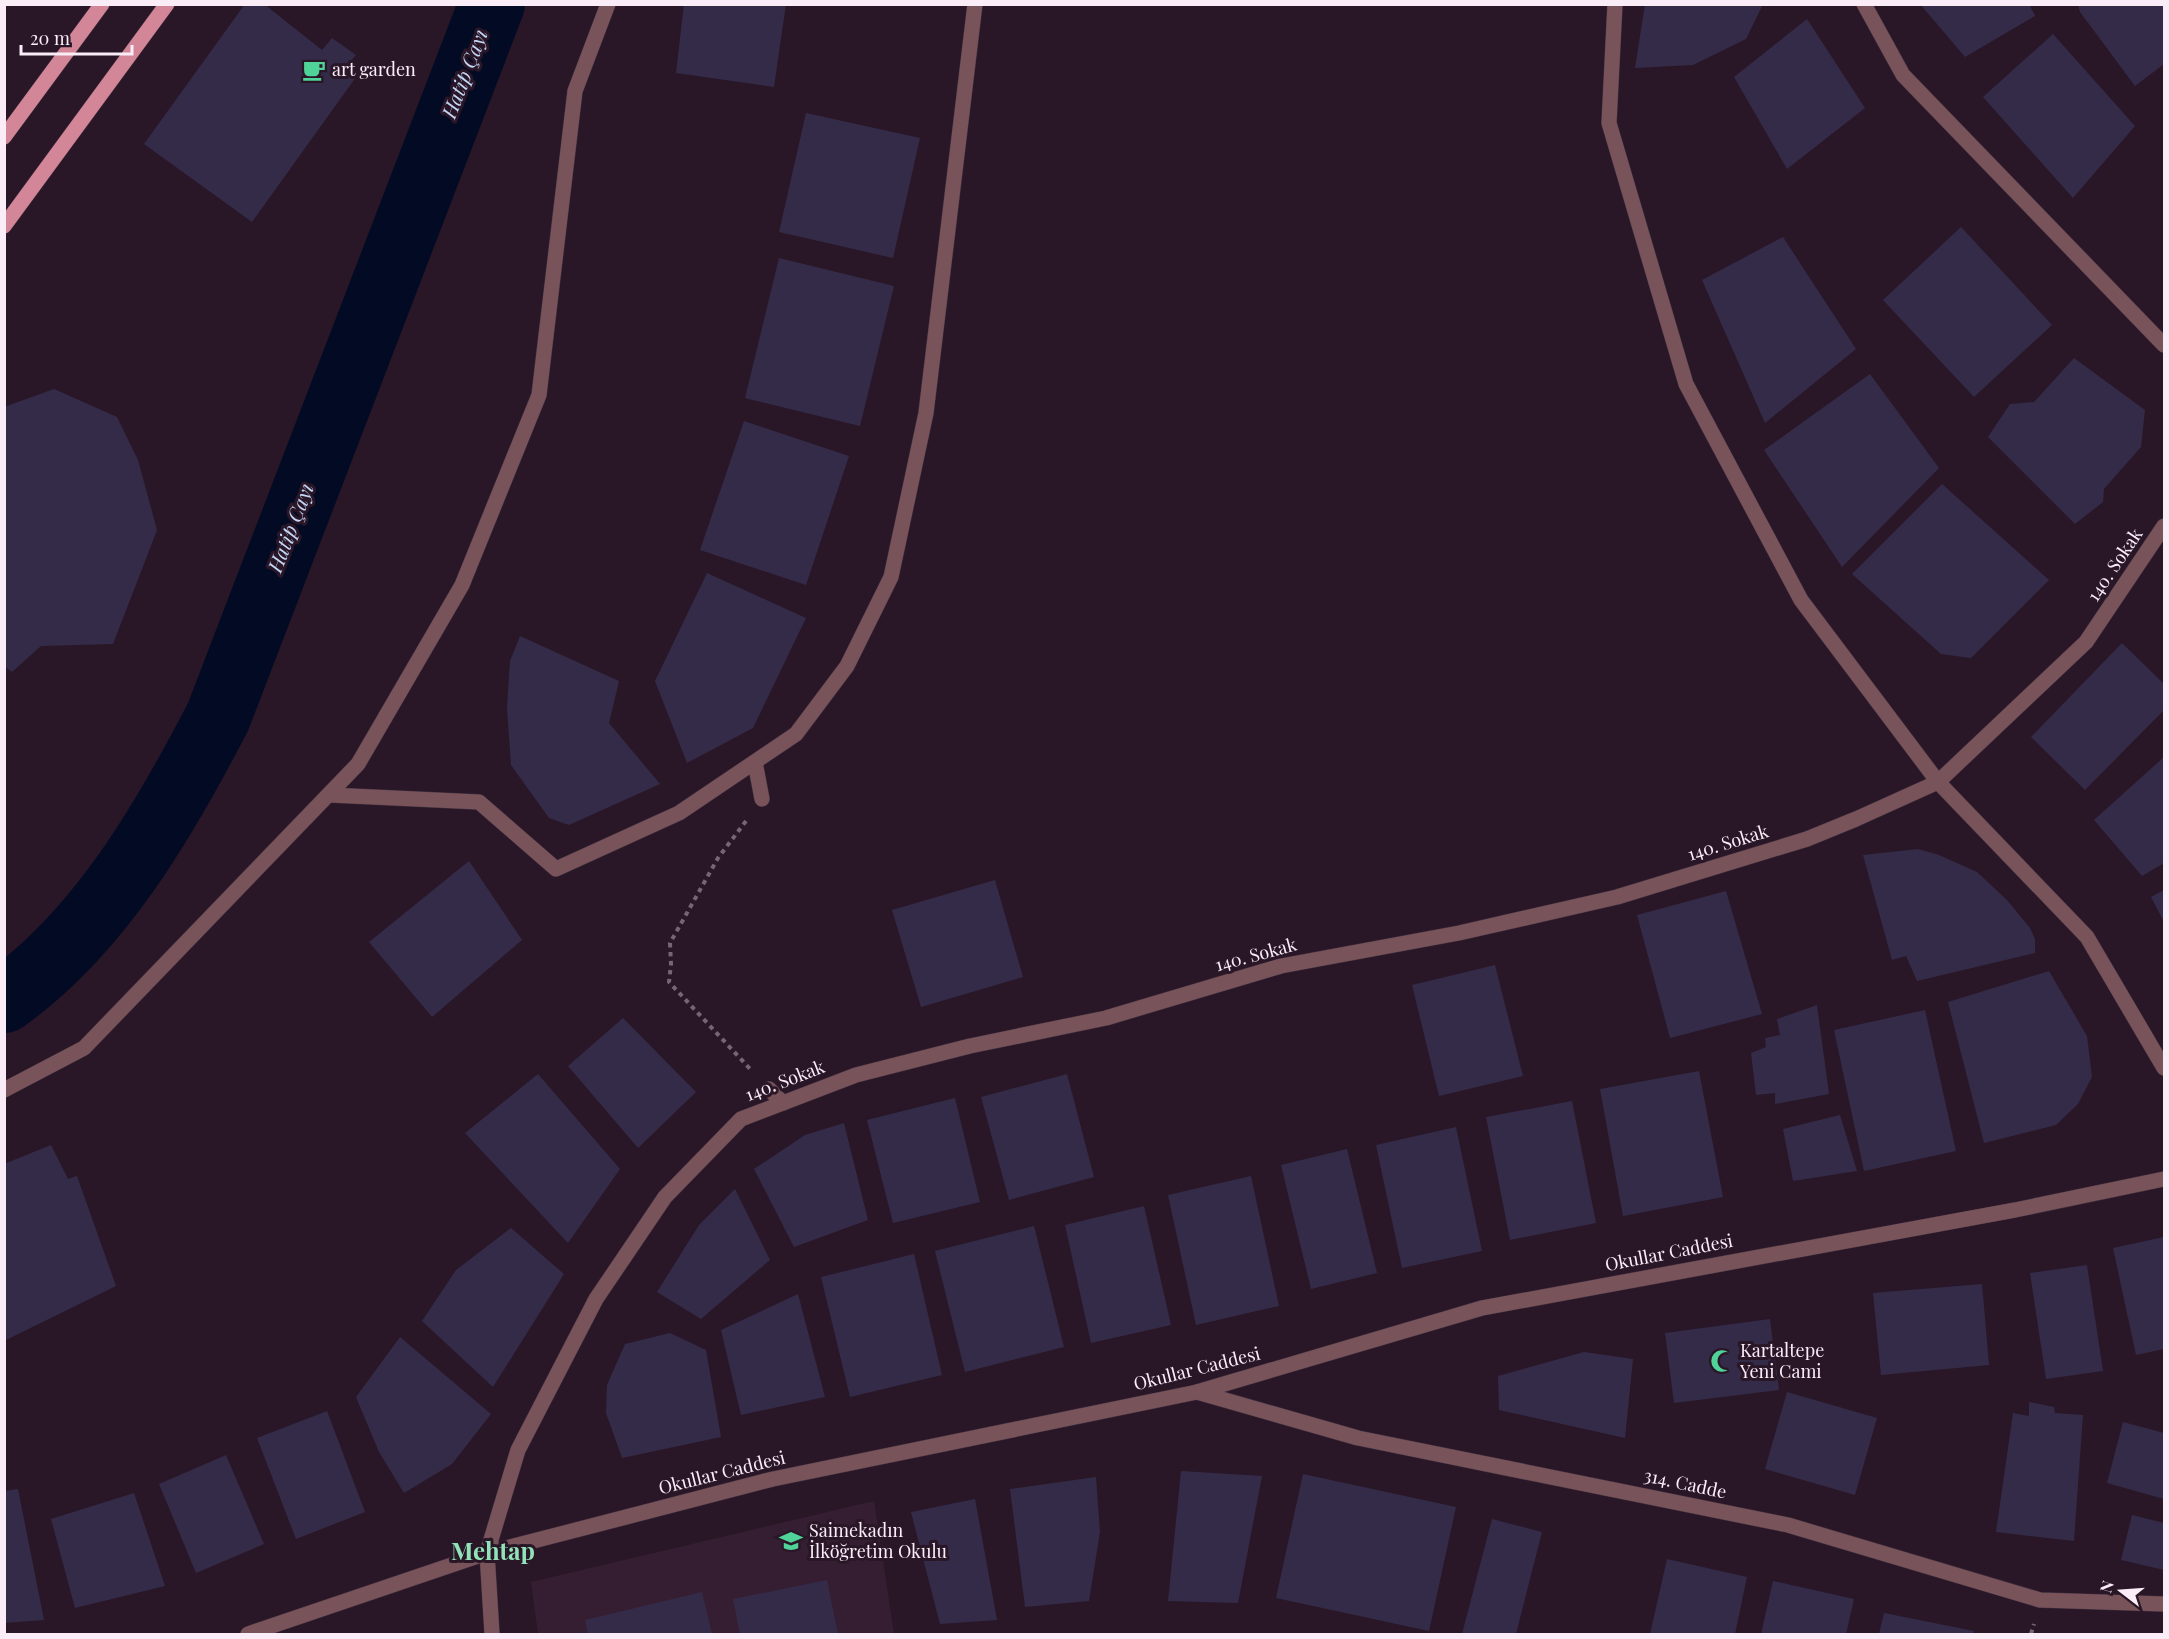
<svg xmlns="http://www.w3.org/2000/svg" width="2169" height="1639" viewBox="0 0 2169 1639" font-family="'Playfair Display',serif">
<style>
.built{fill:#351e32}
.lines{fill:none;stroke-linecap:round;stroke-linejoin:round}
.river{stroke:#030b24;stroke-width:66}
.building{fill:#342b49}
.minor-casing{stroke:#423140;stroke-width:16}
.major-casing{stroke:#423140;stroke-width:16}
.path{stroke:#766674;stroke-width:4;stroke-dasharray:4.5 4.5;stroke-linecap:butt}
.minor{stroke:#78535a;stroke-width:15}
.major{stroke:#d38697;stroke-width:15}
.labels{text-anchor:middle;stroke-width:6;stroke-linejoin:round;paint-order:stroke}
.poi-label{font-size:18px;fill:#faedf8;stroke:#291727;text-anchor:start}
.street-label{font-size:18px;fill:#faedf8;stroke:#291727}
.water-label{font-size:20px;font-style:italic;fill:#c5d7f9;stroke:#291727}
.district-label{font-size:24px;font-weight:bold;fill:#92e3b9;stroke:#291727}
</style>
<rect width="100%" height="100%" fill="#291727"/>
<path class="built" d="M874 1501 894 1634H538L531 1582Z"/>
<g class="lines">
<path class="river" d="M4 1000C100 932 165 819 218 717L492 4"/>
</g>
<g class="building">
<path d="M245 4H264L322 50 332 38 356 55 343 70 356 77 252 222 144 144Z"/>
<path d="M684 4H786L774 87 676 73Z"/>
<path d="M1645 4H1763L1746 39 1693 65 1635 68Z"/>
<path d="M1920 4H2029L2035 16 1965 57Z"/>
<path d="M2078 4H2164V64L2135 86 2080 12Z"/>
<path d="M1807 19 1865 108 1787 169 1734 77Z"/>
<path d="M2053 34 2135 126 2073 198 1983 97Z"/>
<path d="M806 113 920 138 893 258 779 232Z"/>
<path d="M1961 227 2052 325 1974 397 1883 300Z"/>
<path d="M1783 237 1856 349 1765 423 1702 280Z"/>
<path d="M779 258 894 286 860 426 745 398Z"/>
<path d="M2074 358 2145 410 2141 447 2104 489 2103 502 2075 524 1988 437 2010 404 2034 402Z"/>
<path d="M1870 374 1939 468 1842 567 1764 450Z"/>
<path d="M54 389 117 417 138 460 157 530 113 644 41 646 12 672 4 666V407Z"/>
<path d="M744 421 849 456 806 585 700 550Z"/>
<path d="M1942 484 2049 580 1971 658 1941 654 1852 574Z"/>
<path d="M707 573 806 618 753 728 687 763 655 681Z"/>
<path d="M520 636 619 681 609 723 660 784 569 825 549 818 511 765 507 708 510 661Z"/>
<path d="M2122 643 2164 684V710L2085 790 2031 737Z"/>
<path d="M2164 757V863L2142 876 2094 820Z"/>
<path d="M1918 849 1939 855 1977 872 2007 900 2030 928 2035 939V953L1917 981 1906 956 1892 960 1863 855Z"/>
<path d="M469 861 522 940 432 1017 369 942Z"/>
<path d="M995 880 1023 977 921 1007 892 910Z"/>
<path d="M2164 890V922L2151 897Z"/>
<path d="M1726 891 1762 1014 1670 1038 1637 915Z"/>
<path d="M1495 965 1523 1076 1439 1096 1412 985Z"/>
<path d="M2049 971 2087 1036 2092 1077 2078 1104 2056 1125 1984 1143 1948 1002Z"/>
<path d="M1817 1005 1829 1094 1775 1104V1093L1756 1095 1751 1053 1766 1047 1765 1038 1780 1035 1777 1019Z"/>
<path d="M1925 1010 1956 1151 1864 1171 1834 1030Z"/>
<path d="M623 1018 696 1092 638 1148 568 1066Z"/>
<path d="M1699 1071 1723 1197 1623 1216 1600 1089Z"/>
<path d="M538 1074 620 1169 568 1243 465 1133Z"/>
<path d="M1067 1074 1094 1177 1009 1200 981 1097Z"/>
<path d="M955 1098 980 1202 893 1223 867 1120Z"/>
<path d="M1572 1101 1596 1223 1510 1240 1486 1117Z"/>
<path d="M1840 1115 1857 1171 1793 1181 1783 1129Z"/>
<path d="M844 1123 868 1220 794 1247 754 1169 805 1135Z"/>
<path d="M1456 1127 1482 1251 1402 1268 1376 1145Z"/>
<path d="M51 1145 68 1179 77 1176 116 1286 4 1341V1164Z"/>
<path d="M1347 1149 1377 1273 1311 1289 1281 1165Z"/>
<path d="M1251 1176 1279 1306 1196 1325 1168 1195Z"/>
<path d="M735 1189 770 1260 701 1319 657 1292 699 1225Z"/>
<path d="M1144 1206 1171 1325 1091 1343 1065 1225Z"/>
<path d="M1034 1226 1064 1347 965 1372 935 1251Z"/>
<path d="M511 1228 564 1274 493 1387 422 1321 456 1270Z"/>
<path d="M2164 1237V1349L2136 1355 2113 1248Z"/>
<path d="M914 1254 942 1375 850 1397 821 1277Z"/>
<path d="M2087 1265 2103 1371 2046 1379 2030 1273Z"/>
<path d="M1982 1284 1989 1365 1881 1375 1873 1293Z"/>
<path d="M798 1294 825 1397 741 1415 721 1330Z"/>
<path d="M1770 1319 1779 1390 1674 1403 1665 1333Z"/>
<path d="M670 1333 706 1350 721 1437 622 1458 606 1413 607 1385 625 1344Z"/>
<path d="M400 1337 491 1414 452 1464 404 1493 379 1452 356 1397Z"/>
<path d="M1584 1352 1633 1359 1625 1438 1499 1410 1498 1376Z"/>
<path d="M1787 1392 1877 1418 1855 1495 1765 1469Z"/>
<path d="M2029 1402 2054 1407 2055 1413 2083 1415 2074 1541 1996 1532 2013 1413 2029 1416Z"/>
<path d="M327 1411 365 1512 296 1539 257 1438Z"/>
<path d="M2123 1422 2164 1433V1499L2107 1483Z"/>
<path d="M226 1455 264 1544 196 1573 159 1484Z"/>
<path d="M1181 1471 1262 1476 1238 1603 1168 1601Z"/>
<path d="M1303 1474 1456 1507 1429 1631 1276 1598Z"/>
<path d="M1096 1477 1100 1532 1089 1601 1025 1607 1010 1489Z"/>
<path d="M18 1489 44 1620 4 1623V1491Z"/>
<path d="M134 1493 165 1586 75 1608 51 1519Z"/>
<path d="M975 1499 997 1620 940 1624 911 1512Z"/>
<path d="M2132 1515 2164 1523V1570L2121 1560Z"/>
<path d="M1492 1519 1542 1532 1516 1634H1462Z"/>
<path d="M1667 1559 1747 1577 1735 1634H1650Z"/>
<path d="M827 1580 838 1634H740L733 1599Z"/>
<path d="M1773 1581 1854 1599 1846 1634H1761Z"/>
<path d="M702 1592 712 1634H588L585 1620Z"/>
<path d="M1884 1613 1974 1631 1973 1634H1879Z"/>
</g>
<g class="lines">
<g class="minor-casing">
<g id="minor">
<path d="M1615 4 1609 123 1686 384 1801 600 1938 782 2087 937 2164 1068"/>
<path d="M1864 4 1903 75 2164 345"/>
<path d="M755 762 762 799"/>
<path d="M330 795 479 802 556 869 679 813 796 734 847 666 891 577 926 413 975 4"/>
<path d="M769 1089 783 1103"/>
<path d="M4 1090 84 1048 358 764 462 585 539 395 575 91 608 4"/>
<path d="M1197 1392 1358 1438 1788 1525 2040 1600 2164 1604"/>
<path d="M248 1634 487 1553 773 1479 1197 1392 1482 1308 2015 1210 2164 1179"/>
<path d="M492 1634 487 1553 518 1450 596 1299 665 1197 741 1119 856 1075 970 1046 1106 1018 1281 966 1459 933 1617 897 1807 839 1856 819 1938 782 2086 642 2164 526"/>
</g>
</g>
<g class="major-casing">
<g id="major">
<path d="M4 137 102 4"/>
<path d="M4 226 167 4"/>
</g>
</g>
<g class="path">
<path d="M746 821 718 858 670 943 671 964 669 982 752 1071"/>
<path d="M2031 1634 2034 1624"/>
</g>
<use href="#minor" class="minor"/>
<use href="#major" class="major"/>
</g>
<defs>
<g id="cafe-bare" transform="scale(1.8)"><path d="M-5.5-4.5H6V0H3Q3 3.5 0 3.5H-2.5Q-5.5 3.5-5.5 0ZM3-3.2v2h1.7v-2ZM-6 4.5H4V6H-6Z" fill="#50d398" stroke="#291727" stroke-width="2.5" paint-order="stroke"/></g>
<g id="mosque-bare" transform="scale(1.8)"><path d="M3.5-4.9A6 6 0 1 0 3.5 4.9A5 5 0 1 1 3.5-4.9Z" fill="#50d398" stroke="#291727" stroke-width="2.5" paint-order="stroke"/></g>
<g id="school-bare" transform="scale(1.8)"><path d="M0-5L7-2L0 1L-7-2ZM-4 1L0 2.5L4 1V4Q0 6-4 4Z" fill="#50d398" stroke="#291727" stroke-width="2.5" paint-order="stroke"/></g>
</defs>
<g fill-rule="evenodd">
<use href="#cafe-bare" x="314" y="70"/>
<use href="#mosque-bare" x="1722" y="1361"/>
<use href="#school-bare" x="791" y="1541"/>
</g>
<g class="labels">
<g class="poi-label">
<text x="332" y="76">art garden</text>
<text x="1740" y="1357">Kartaltepe<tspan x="1740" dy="21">Yeni Cami</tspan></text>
<text x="809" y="1537">Saimekadın<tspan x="809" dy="21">İlköğretim Okulu</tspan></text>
</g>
<g class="street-label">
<text transform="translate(2115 565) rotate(-56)" y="6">140. Sokak</text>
<text transform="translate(1728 843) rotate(-17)" y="6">140. Sokak</text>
<text transform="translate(1256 955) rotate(-15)" y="6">140. Sokak</text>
<text transform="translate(785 1081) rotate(-21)" y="6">140. Sokak</text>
<text transform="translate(1669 1253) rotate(-11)" y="6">Okullar Caddesi</text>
<text transform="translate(1197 1369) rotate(-14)" y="6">Okullar Caddesi</text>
<text transform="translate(722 1473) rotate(-14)" y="6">Okullar Caddesi</text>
<text transform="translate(1685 1484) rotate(12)" y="6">314. Cadde</text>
</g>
<g class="water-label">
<text transform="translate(465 74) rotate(-69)" y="7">Hatip Çayı</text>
<text transform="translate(291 528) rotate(-69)" y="7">Hatip Çayı</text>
</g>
<g class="district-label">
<text x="493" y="1560">Mehtap</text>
</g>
</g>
<rect width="2169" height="1639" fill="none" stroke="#faedf8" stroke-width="12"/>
<g transform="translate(2121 1591) rotate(287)" stroke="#291727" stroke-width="4.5" paint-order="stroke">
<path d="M0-4.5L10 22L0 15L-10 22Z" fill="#faedf8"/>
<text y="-9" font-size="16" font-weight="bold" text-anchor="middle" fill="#faedf8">N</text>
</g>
<path d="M21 45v9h111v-9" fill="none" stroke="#faedf8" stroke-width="3"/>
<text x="30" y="45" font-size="18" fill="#faedf8" stroke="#291727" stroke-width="4.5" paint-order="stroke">20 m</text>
</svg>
